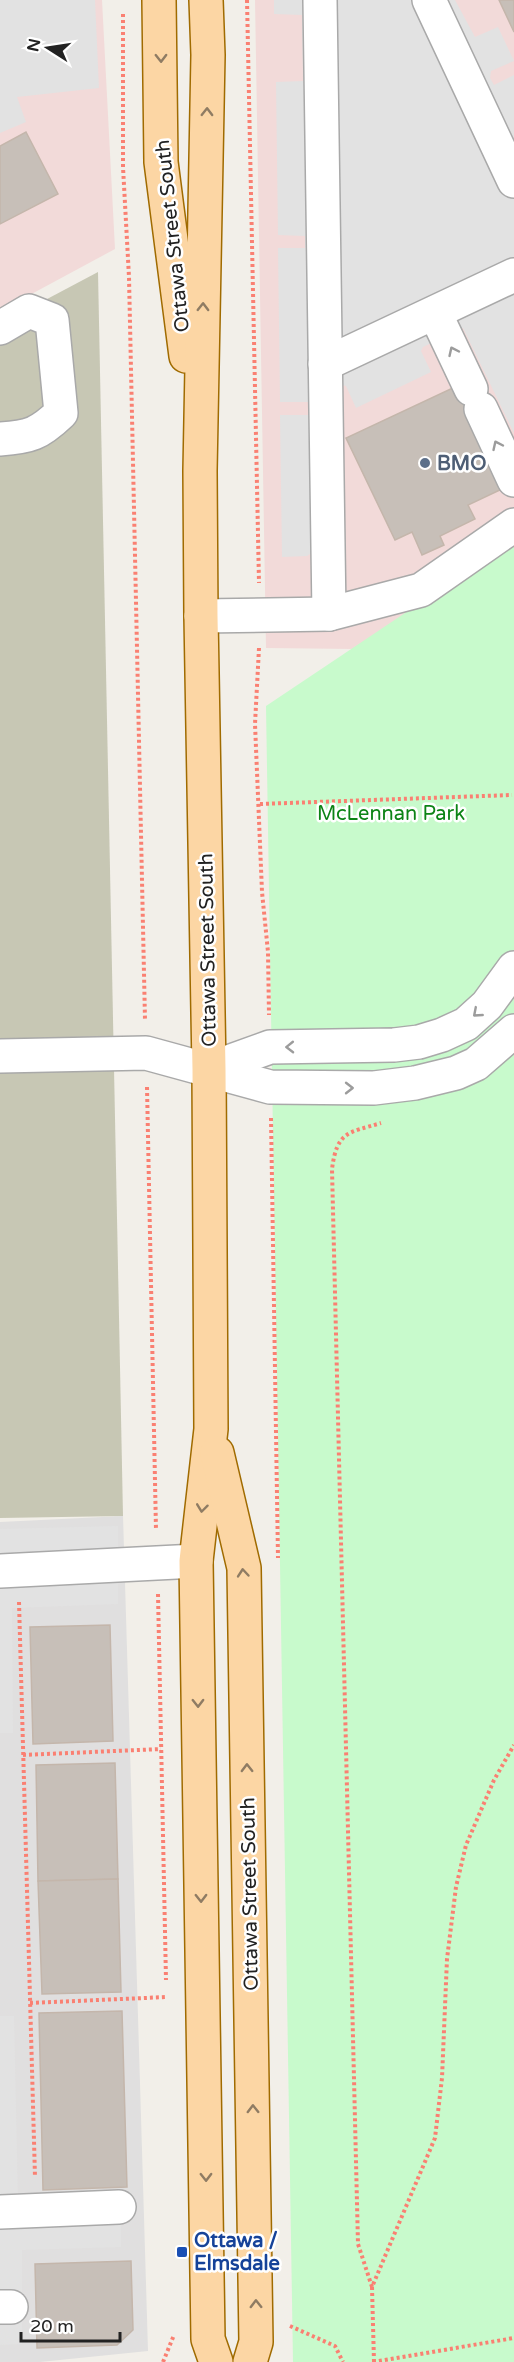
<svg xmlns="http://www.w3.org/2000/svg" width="514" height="2362" viewBox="0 0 514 2362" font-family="'Varela Round',sans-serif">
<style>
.residential{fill:#e0dfdf}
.commercial{fill:#f2dad9}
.construction{fill:#c7c7b4}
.park{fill:#c8facc}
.parking{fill:#e2e2e2}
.building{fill:#c7bfb8;stroke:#c4b6ab;stroke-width:1.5}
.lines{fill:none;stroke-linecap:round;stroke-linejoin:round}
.minor-casing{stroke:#a9a9a9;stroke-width:36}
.major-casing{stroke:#a06b00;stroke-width:36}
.path{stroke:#fa8072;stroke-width:4;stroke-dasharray:3 3;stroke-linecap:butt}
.minor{stroke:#fff;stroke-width:33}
.major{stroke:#fcd6a4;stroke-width:33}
.oneway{stroke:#8f7c63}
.oneway2{stroke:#9c9c9c}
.service-dot{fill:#5c6f8a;stroke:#fff;stroke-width:2}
.transit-dot{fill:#1a4fb4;stroke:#fff;stroke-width:2}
.labels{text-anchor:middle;stroke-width:5;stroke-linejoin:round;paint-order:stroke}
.street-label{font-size:20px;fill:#222;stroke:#fff}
.service-label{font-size:20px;font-weight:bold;fill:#4e5e75;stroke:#fff;text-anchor:start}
.park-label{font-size:20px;fill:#0c8416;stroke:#fff}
.transit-label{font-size:20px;font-weight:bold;fill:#164399;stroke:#fff;text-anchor:start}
</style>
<rect width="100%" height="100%" fill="#f2efe9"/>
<path class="residential" d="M123 1516 148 2351 40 2362H0V1522Z"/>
<g class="commercial">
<path d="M0 0H102L115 249 0 311Z"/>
<path d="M255 0H514V541L354 649 266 648Z"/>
</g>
<path class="construction" d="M98 272 123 1516 0 1518V324Z"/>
<path class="park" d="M514 540V2362H293L266 706Z"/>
<g class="parking">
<path d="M0 0H95L99 88 17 97 26 122 0 133Z"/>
<path d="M274 0H455L475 37 498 27 514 61 491 71 490 78 494 85 514 75V433L463 328 423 347 421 351 431 372 356 408 346 386 342 385 343 532 307 556 282 557 280 415H308V402H280L278 248H305V236L278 235 276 82 303 81 302 15 274 14Z"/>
<path d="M118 1526V1604L12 1608 13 1733H0V1529Z"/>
<path d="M0 2016H14L18 2202 121 2199V2247L22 2250V2344L0 2345Z"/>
</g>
<g class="building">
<path d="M499 0H514V32Z"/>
<path d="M26 132 58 194 0 224V146Z"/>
<path d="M482 384 491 404 504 488 468 505 475 519 440 536 444 545 422 555 412 532 395 540 346 438 457 386Z"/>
<path d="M110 1625 113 1741 33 1744 30 1627Z"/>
<path d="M115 1763 118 1879 38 1881 36 1765Z"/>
<path d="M118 1879 121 1992 42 1994 38 1881Z"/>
<path d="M122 2011 127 2187 43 2190 39 2013Z"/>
<path d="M131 2261 133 2330 117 2345 37 2348 35 2264Z"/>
</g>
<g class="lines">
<g class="minor-casing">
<g id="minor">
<path d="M320 0 329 614"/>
<path d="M429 0 514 181"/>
<path d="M435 313 471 389"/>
<path d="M0 328 29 311 52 320 61 413C39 434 30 437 0 439"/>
<path d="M325 364 514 275"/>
<path d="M481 409 514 480"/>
<path d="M201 616 329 614 421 590 514 525"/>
<path d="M0 1056 146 1053 270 1087 374 1088 415 1083 456 1073 476 1064 514 1031"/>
<path d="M209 1069 270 1047 394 1045 419 1042 442 1035 466 1024 487 1005 514 968"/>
<path d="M0 1571 196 1561"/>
<path d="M0 2212 119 2207"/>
<path d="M0 2307H11"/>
</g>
</g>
<g class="major-casing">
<g id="major">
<path d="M159 0 161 162 186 356"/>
<path d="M206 0 208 55 200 471 201 616 209 1069 211 1429 196 1561 208 2339 216 2362"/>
<path d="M217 1453 244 1568 256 2342 250 2362"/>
</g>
</g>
<g class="path">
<path d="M247 0 259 583"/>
<path d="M123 14V167L129 277 145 1020"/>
<path d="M259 648 255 724 262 892 268 952 269 1015"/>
<path d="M260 804 512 795"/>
<path d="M147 1087 156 1530"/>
<path d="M271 1118 278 1558"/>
<path d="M158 1594 166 1980"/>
<path d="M19 1602 35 2177"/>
<path d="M23 1755 161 1749"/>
<path d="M30 2003 167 1997"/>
<path d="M372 2287 358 2244 332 1169C337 1131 348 1133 381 1123"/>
<path d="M290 2326 335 2346 343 2362"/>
<path d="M163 2362 174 2335"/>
<path d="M373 2362 514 2338"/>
<path d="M374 2362 372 2287 435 2138 442 2078 447 1959 456 1887 466 1845 494 1780 514 1745"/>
</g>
<use href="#minor" class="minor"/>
<use href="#major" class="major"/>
</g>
<defs><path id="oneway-chevron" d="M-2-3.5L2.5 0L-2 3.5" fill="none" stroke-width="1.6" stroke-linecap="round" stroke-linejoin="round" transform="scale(1.5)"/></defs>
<g class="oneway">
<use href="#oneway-chevron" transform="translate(161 58) rotate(89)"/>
<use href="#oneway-chevron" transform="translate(207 112) rotate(-89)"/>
<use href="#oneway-chevron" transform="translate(203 307) rotate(-89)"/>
<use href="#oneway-chevron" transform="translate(202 1508) rotate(97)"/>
<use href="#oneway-chevron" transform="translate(243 1573) rotate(-95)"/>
<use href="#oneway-chevron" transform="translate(198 1703) rotate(89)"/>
<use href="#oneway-chevron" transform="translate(247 1768) rotate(-91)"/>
<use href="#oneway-chevron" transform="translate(201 1898) rotate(89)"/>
<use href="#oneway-chevron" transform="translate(253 2109) rotate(-91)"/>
<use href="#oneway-chevron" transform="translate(206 2177) rotate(89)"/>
<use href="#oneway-chevron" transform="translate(256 2304) rotate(-91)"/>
</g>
<g class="oneway2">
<use href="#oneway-chevron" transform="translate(453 351) rotate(-115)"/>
<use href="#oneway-chevron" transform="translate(497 445) rotate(-115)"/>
<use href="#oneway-chevron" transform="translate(477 1013) rotate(139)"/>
<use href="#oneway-chevron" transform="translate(290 1047) rotate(179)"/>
<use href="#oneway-chevron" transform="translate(349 1088)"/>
</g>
<circle class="service-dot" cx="425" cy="463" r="6"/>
<rect class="transit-dot" x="176" y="2246" width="12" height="12" rx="3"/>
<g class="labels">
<g class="street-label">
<text transform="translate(172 236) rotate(-96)" y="7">Ottawa Street South</text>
<text transform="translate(207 950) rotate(-91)" y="7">Ottawa Street South</text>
<text transform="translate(249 1894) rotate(-91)" y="7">Ottawa Street South</text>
</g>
<g class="service-label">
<text x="437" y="470">BMO</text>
</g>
<g class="park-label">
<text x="391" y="820">McLennan Park</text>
</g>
<g class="transit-label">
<text x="194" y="2247">Ottawa /<tspan x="194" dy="23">Elmsdale</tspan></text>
</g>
</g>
<g transform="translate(48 48) rotate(282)" stroke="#ffffff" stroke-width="4.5" paint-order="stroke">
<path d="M0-4.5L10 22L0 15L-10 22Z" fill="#222222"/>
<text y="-9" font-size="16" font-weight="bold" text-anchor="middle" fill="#222222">N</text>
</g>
<path d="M21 2332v9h99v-9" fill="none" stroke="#222222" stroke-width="3"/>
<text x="30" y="2332" font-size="18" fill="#222222" stroke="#ffffff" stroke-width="4.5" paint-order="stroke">20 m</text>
</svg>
